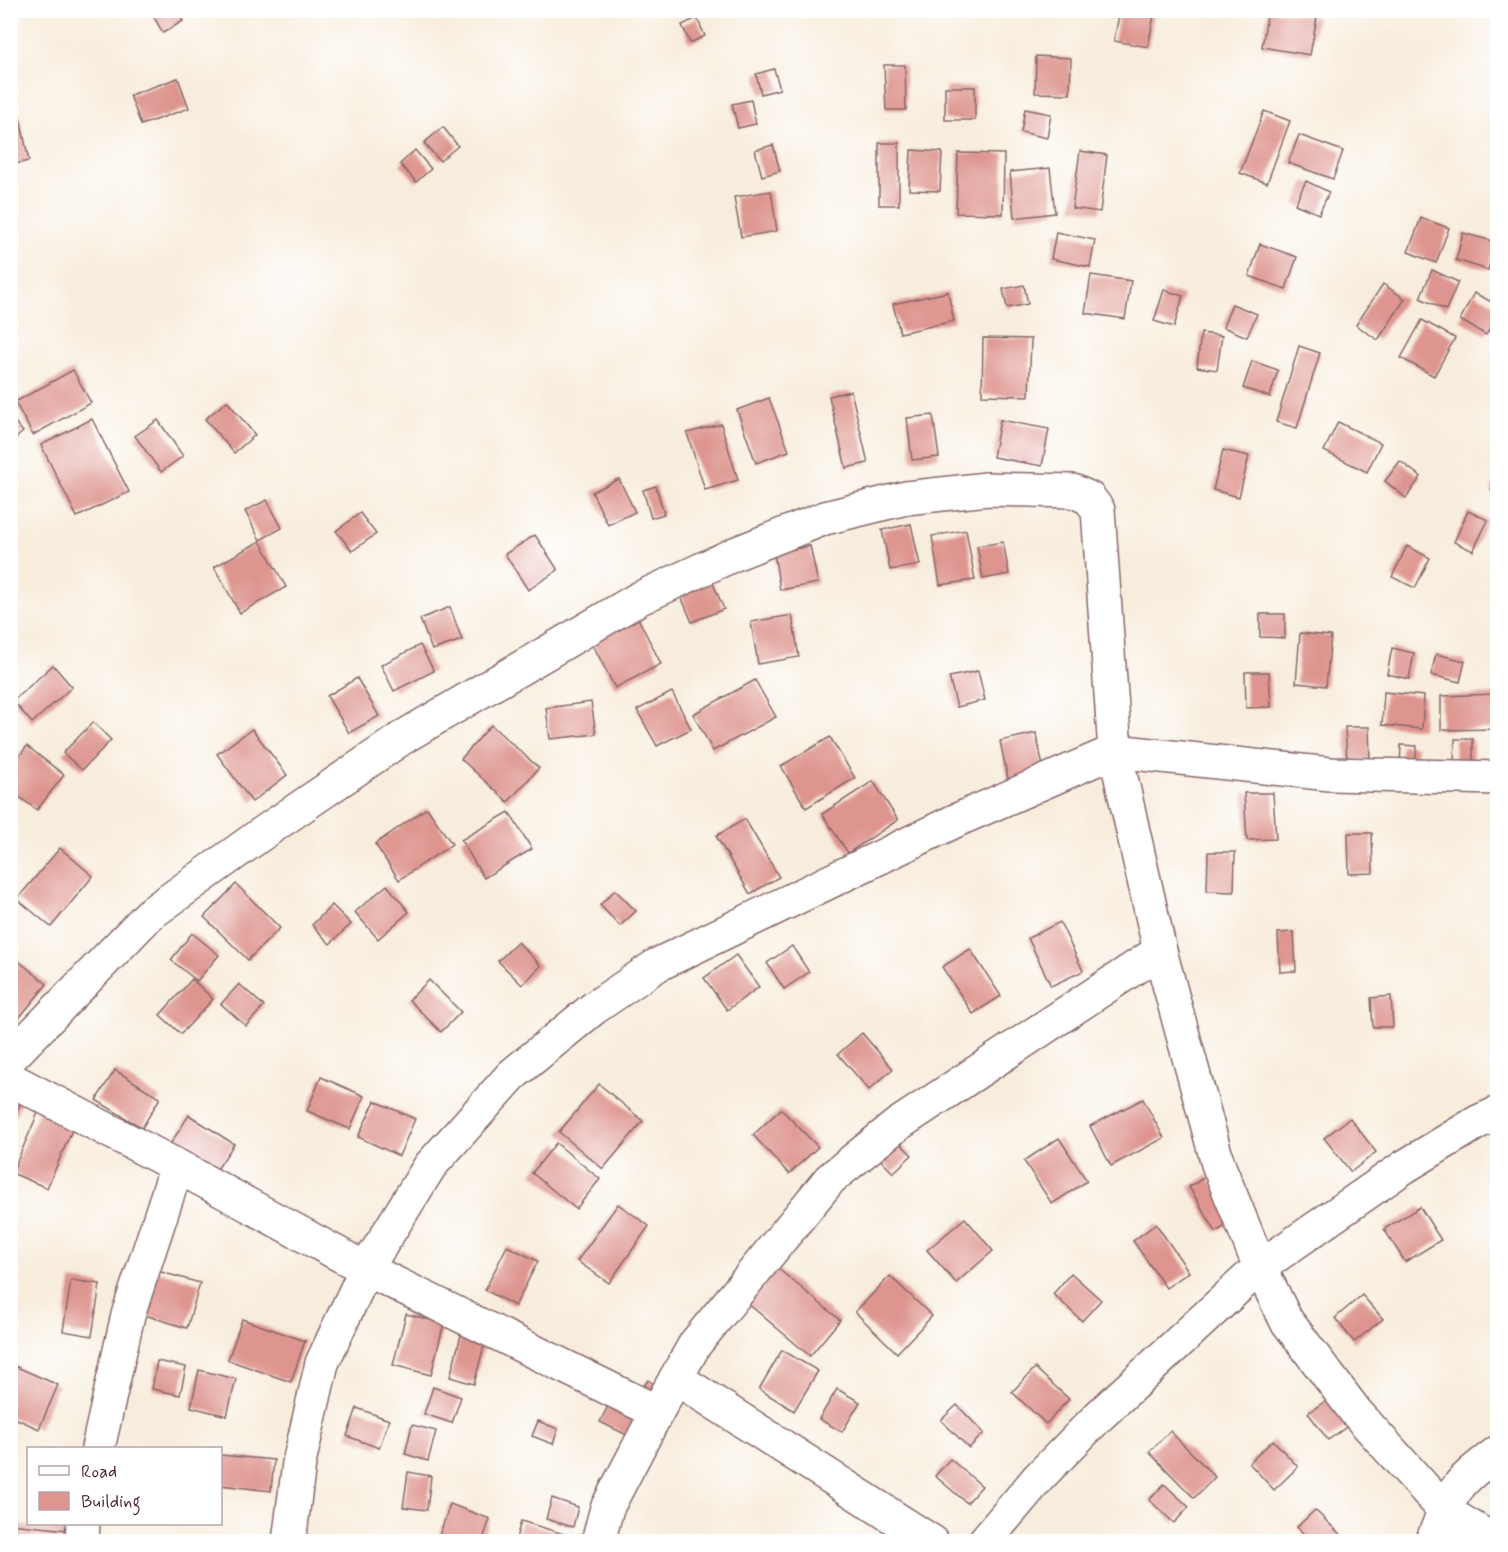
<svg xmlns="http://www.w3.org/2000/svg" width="1508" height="1552" viewBox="0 0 1508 1552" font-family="Mynerve,sans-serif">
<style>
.building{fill:#de958f}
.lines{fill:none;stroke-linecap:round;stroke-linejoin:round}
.minor-casing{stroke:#876769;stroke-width:36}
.minor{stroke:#fff;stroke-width:33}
</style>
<rect width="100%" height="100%" fill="#fff"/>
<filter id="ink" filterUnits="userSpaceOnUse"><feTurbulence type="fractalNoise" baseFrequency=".0167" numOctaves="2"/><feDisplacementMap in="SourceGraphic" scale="12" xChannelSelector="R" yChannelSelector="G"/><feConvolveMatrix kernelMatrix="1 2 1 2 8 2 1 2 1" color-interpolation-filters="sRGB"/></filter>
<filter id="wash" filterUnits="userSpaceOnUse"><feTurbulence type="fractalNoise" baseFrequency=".008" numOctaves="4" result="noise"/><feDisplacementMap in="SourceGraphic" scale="24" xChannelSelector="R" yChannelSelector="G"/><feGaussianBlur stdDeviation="1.35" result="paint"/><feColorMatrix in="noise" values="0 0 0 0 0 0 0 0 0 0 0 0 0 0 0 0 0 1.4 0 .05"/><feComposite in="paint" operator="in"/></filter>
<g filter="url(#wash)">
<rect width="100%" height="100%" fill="#f8eddd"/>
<g id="blocks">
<g class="building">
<path d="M150 10H176L183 21 163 33Z"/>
<path d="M1120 10H1155L1148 47 1114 41Z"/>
<path d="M1268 10 1317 17 1310 55 1262 47Z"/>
<path d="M697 18 705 36 690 43 682 25Z"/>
<path d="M1036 56 1071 58 1070 94 1035 93Z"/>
<path d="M884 65H905L906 110H886Z"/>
<path d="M774 69 780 89 761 94 756 74Z"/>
<path d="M178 78 189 108 141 125 130 95Z"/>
<rect x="945" y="87" width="30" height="33"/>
<path d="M751 100 756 124 738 128 732 104Z"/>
<path d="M1025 109 1051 114 1047 138 1021 132Z"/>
<path d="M1264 111 1290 121 1267 183 1240 173Z"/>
<path d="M20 118 29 161 10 165V119Z"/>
<path d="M443 127 458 146 440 161 424 143Z"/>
<path d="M1299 135 1343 151 1333 179 1288 163Z"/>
<rect x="879" y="143" width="20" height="62"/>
<path d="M773 145 780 171 762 176 755 150Z"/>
<path d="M415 150 431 169 416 182 400 164Z"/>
<path d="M911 150 942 152 940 191 909 190Z"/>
<path d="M1080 151 1107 155 1100 212 1072 208Z"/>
<path d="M958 153 1004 154 1003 214 956 213Z"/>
<path d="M1050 168 1055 213 1014 218 1010 172Z"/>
<path d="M1306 181 1329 192 1319 214 1295 204Z"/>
<path d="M771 191 777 231 741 237 734 197Z"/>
<path d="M1421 218 1449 228 1436 263 1408 252Z"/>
<path d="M1056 232 1095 240 1090 267 1051 259Z"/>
<path d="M1463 233 1496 242 1488 270 1456 260Z"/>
<path d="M1260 244 1297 257 1286 289 1249 276Z"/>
<path d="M1432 270 1458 282 1446 310 1420 298Z"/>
<path d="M1091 275 1131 281 1125 319 1085 313Z"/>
<path d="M1383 284 1405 299 1378 340 1356 325Z"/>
<path d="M1024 285 1028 304 1007 308 1003 289Z"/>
<path d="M1164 290 1183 296 1174 327 1154 321Z"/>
<path d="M948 292 954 321 900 333 893 304Z"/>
<path d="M1474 293 1498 305V313L1486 335 1460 320Z"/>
<path d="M1232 304 1257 314 1247 337 1223 327Z"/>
<path d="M1422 320 1455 338 1434 376 1401 358Z"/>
<path d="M1201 333 1222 336 1217 370 1197 367Z"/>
<path d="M983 338 1031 339 1029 396 982 395Z"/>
<path d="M1299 346 1320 353 1297 428 1276 422Z"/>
<path d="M1252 361 1278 370 1270 397 1243 388Z"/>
<path d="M73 370 91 403 33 435 15 402Z"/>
<path d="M851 391 868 463 846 468 829 396Z"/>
<path d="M769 398 789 451 756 463 737 410Z"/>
<path d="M227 401 255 435 234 453 205 419Z"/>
<path d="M933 415 939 457 912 460 907 418Z"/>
<path d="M10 416 23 432 10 443Z"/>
<path d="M92 419 129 492 77 517 41 445Z"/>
<path d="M158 420 183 456 161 472 135 436Z"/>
<path d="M1000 420 1049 429 1042 466 993 457Z"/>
<path d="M1338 422 1381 443 1367 472 1324 451Z"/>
<path d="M721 424 738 480 705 490 687 433Z"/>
<path d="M1223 450 1249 456 1239 497 1213 490Z"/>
<path d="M1400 461 1421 477 1406 498 1385 481Z"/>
<path d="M1498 472V493L1491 490Z"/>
<path d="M619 479 635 512 608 525 592 492Z"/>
<path d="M656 486 664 514 651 518 643 490Z"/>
<path d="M267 500 282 528 260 540 245 511Z"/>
<path d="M1468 511 1488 520 1473 551 1454 542Z"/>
<path d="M360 513 376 534 352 551 336 531Z"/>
<path d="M911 524 920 565 890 570 882 530Z"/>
<path d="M966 530 975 580 940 585 932 536Z"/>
<path d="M535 535 558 570 528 590 505 554Z"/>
<path d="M260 541 286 587 240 613 214 567Z"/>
<path d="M1003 542 1009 574 983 579 977 546Z"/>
<path d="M810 546 818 583 780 590 774 553Z"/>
<path d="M1407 546 1430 558 1415 588 1392 577Z"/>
<path d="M708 572 724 609 692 622 676 585Z"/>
<path d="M450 607 462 640 432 650 420 619Z"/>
<path d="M1260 614H1285V638L1260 637Z"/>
<path d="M792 615 799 657 758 664 751 622Z"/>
<path d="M638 618 661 664 615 688 591 641Z"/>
<path d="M1300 633 1331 636 1326 686 1296 683Z"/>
<path d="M420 645 434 671 394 691 381 665Z"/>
<path d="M1392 648 1414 653 1409 679 1387 674Z"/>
<path d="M1436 654 1465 661 1460 682 1431 675Z"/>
<path d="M53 665 72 687 32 723 13 701Z"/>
<path d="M978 671 985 700 957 707 949 677Z"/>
<path d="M1245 672H1269L1271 707 1246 708Z"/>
<path d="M357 678 379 716 349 733 327 696Z"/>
<path d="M755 680 776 717 713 751 693 714Z"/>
<path d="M672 692 691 729 657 746 637 710Z"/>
<path d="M1384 692 1424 696 1422 729 1382 725Z"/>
<path d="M1497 694 1498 729 1441 730V696Z"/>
<path d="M591 702 596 734 550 739 546 708Z"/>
<path d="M93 722 111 740 82 770 63 753Z"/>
<path d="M491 725 539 768 508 802 461 759Z"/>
<path d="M1345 727H1369L1370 760 1347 761Z"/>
<path d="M252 729 287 775 252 802 217 754Z"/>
<path d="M1036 733 1045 776 1009 784 1000 741Z"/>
<path d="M830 737 855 778 806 808 781 766Z"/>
<path d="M1455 739H1473V764L1454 763Z"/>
<path d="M1401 745 1417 746 1415 767 1400 766Z"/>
<path d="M27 746 64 775 37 810 10 790V768Z"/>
<path d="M873 781 898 820 848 853 822 814Z"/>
<path d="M1244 793H1273L1276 839 1247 840Z"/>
<path d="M427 808 452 844 399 880 375 844Z"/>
<path d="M509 812 532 849 484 878 461 840Z"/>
<path d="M745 819 779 877 750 894 716 836Z"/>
<path d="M1348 833H1372L1373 873 1349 874Z"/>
<path d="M60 848 93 876 51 927 17 899Z"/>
<path d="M1208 852H1235L1234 892 1207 891Z"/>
<path d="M236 884 280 928 248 960 204 917Z"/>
<path d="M387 885 409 912 378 939 355 912Z"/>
<path d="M615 890 636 911 620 926 600 905Z"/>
<path d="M332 905 351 924 330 944 312 925Z"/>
<path d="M1060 922 1083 971 1051 986 1028 938Z"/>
<path d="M1294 932 1296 971 1280 972 1278 933Z"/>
<path d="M192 933 219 955 197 981 171 960Z"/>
<path d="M518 942 541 966 522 985 498 961Z"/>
<path d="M792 946 809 972 784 989 767 963Z"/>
<path d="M970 949 1001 996 973 1014 942 967Z"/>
<path d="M10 954 47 984 15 1023 10 1019Z"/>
<path d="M736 955 759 987 727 1010 704 978Z"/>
<path d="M192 979 213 999 181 1034 160 1015Z"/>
<path d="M429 980 461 1012 441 1032 409 1000Z"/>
<path d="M239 984 264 1006 246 1026 221 1004Z"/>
<path d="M1391 996 1393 1027H1373L1371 998Z"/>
<path d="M862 1033 893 1069 869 1090 838 1054Z"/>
<path d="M115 1070 160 1098 142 1128 96 1100Z"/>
<path d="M321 1077 364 1096 350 1129 307 1111Z"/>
<path d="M599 1084 643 1121 603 1169 559 1132Z"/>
<path d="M10 1094 22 1099 10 1129Z"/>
<path d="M1143 1099 1164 1138 1111 1166 1090 1126Z"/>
<path d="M375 1101 415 1119 399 1156 358 1137Z"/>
<path d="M41 1106 76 1121 47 1188 12 1173Z"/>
<path d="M781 1109 818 1147 789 1174 753 1135Z"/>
<path d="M189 1115 234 1144 214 1174 169 1146Z"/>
<path d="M1350 1118 1376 1152 1351 1172 1324 1138Z"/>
<path d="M1059 1138 1087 1181 1052 1204 1024 1161Z"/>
<path d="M898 1141 912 1155 893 1173 880 1159Z"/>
<path d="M556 1143 600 1179 576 1209 532 1173Z"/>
<path d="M1208 1175 1235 1220 1216 1232 1189 1187Z"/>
<path d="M618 1204 649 1226 609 1283 577 1261Z"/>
<path d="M1420 1207 1441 1240 1405 1262 1384 1229Z"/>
<path d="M965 1218 993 1251 956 1283 927 1250Z"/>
<path d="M1156 1224 1189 1272 1166 1288 1133 1241Z"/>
<path d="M507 1246 538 1261 515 1306 485 1290Z"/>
<path d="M775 1266 840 1320 810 1356 746 1302Z"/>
<path d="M154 1270 200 1283 187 1328 141 1314Z"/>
<path d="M1071 1273 1101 1300 1082 1321 1053 1294Z"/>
<path d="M890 1276 932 1316 897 1353 855 1312Z"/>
<path d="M71 1280 100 1284 92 1336 63 1331Z"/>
<path d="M1362 1295 1383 1319 1354 1342 1335 1318Z"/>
<path d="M406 1314 444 1323 431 1375 393 1365Z"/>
<path d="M242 1319 305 1341 291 1382 228 1360Z"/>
<path d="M461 1335 485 1342 474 1384 450 1377Z"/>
<path d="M782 1350 818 1371 794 1411 759 1389Z"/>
<path d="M157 1361 186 1367 180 1395 152 1389Z"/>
<path d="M10 1364 58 1385 39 1429 10 1416Z"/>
<path d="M1035 1368 1069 1399 1046 1424 1012 1392Z"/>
<path d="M199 1370 236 1379 227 1416 191 1407Z"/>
<path d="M648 1380 664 1391 637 1396Z"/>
<path d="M433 1387 461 1397 452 1423 424 1414Z"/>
<path d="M837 1389 860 1402 842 1432 819 1419Z"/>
<path d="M1333 1396 1352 1423 1328 1440 1308 1413Z"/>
<path d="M957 1405 984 1433 969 1448 941 1420Z"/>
<path d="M608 1406 641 1422 633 1438 600 1422Z"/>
<path d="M357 1408 389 1420 379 1448 347 1436Z"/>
<path d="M538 1421 558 1429 553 1444 532 1436Z"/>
<path d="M412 1425 436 1431 428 1461 405 1454Z"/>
<path d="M1170 1431 1215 1477 1194 1498 1149 1452Z"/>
<path d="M1273 1440 1298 1467 1274 1490 1249 1463Z"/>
<path d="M220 1455 274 1460 271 1491 220 1485Z"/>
<path d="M950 1459 982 1486 967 1503 935 1476Z"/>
<path d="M408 1472 431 1476 427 1510 403 1507Z"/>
<path d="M1164 1484 1189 1507 1174 1523 1149 1500Z"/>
<path d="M552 1498 578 1507 573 1527 546 1519Z"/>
<path d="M450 1504 490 1519 482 1542H437Z"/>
<path d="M1315 1510 1344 1538 1340 1542H1312L1297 1527Z"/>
<path d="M521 1521 577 1538 576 1542H515Z"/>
<path d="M10 1524 68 1530 67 1542H10Z"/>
</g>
</g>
</g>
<g filter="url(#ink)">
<use href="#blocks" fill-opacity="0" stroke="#876769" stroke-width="1.5"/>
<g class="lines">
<g class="minor-casing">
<g id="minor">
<path d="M10 1058 150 914 260 835 405 736 640 598 737 553 825 518 906 498 987 489 1073 491 1089 498 1098 510 1115 751 1160 951 1218 1164 1260 1267 1286 1320 1355 1411 1446 1512 1496 1542"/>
<path d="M10 1079 177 1166 366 1269 657 1412"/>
<path d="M676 1378 932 1542"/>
<path d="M98 1448 128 1315 177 1166"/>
<path d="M82 1542 83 1524"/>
<path d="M289 1542 299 1463 322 1363 366 1269 430 1166 512 1075 594 1008 657 965 957 820 1115 751 1330 774 1498 778"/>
<path d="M598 1542 607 1508 657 1412 695 1344 830 1179 897 1125 1160 951"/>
<path d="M984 1542 1039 1477 1099 1416 1260 1267 1404 1167 1478 1122 1498 1113"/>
<path d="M1432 1542C1440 1523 1446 1502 1459 1486 1469 1473 1484 1463 1498 1452"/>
</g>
</g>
<use href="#minor" class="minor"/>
</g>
</g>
<rect width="1508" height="1552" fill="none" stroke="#fff" stroke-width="36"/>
<rect x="27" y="1447" width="195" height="78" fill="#ffffff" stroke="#b7a5aa" stroke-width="1.5"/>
<rect x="39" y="1466" width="30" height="9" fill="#ffffff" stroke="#b7a5aa" stroke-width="1.5"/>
<text x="81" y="1477" font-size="18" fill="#4a1f2b">Road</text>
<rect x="39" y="1492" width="30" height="18" fill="#de958f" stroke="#b7a5aa" stroke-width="1.5"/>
<text x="81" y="1507" font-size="18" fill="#4a1f2b">Building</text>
</svg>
